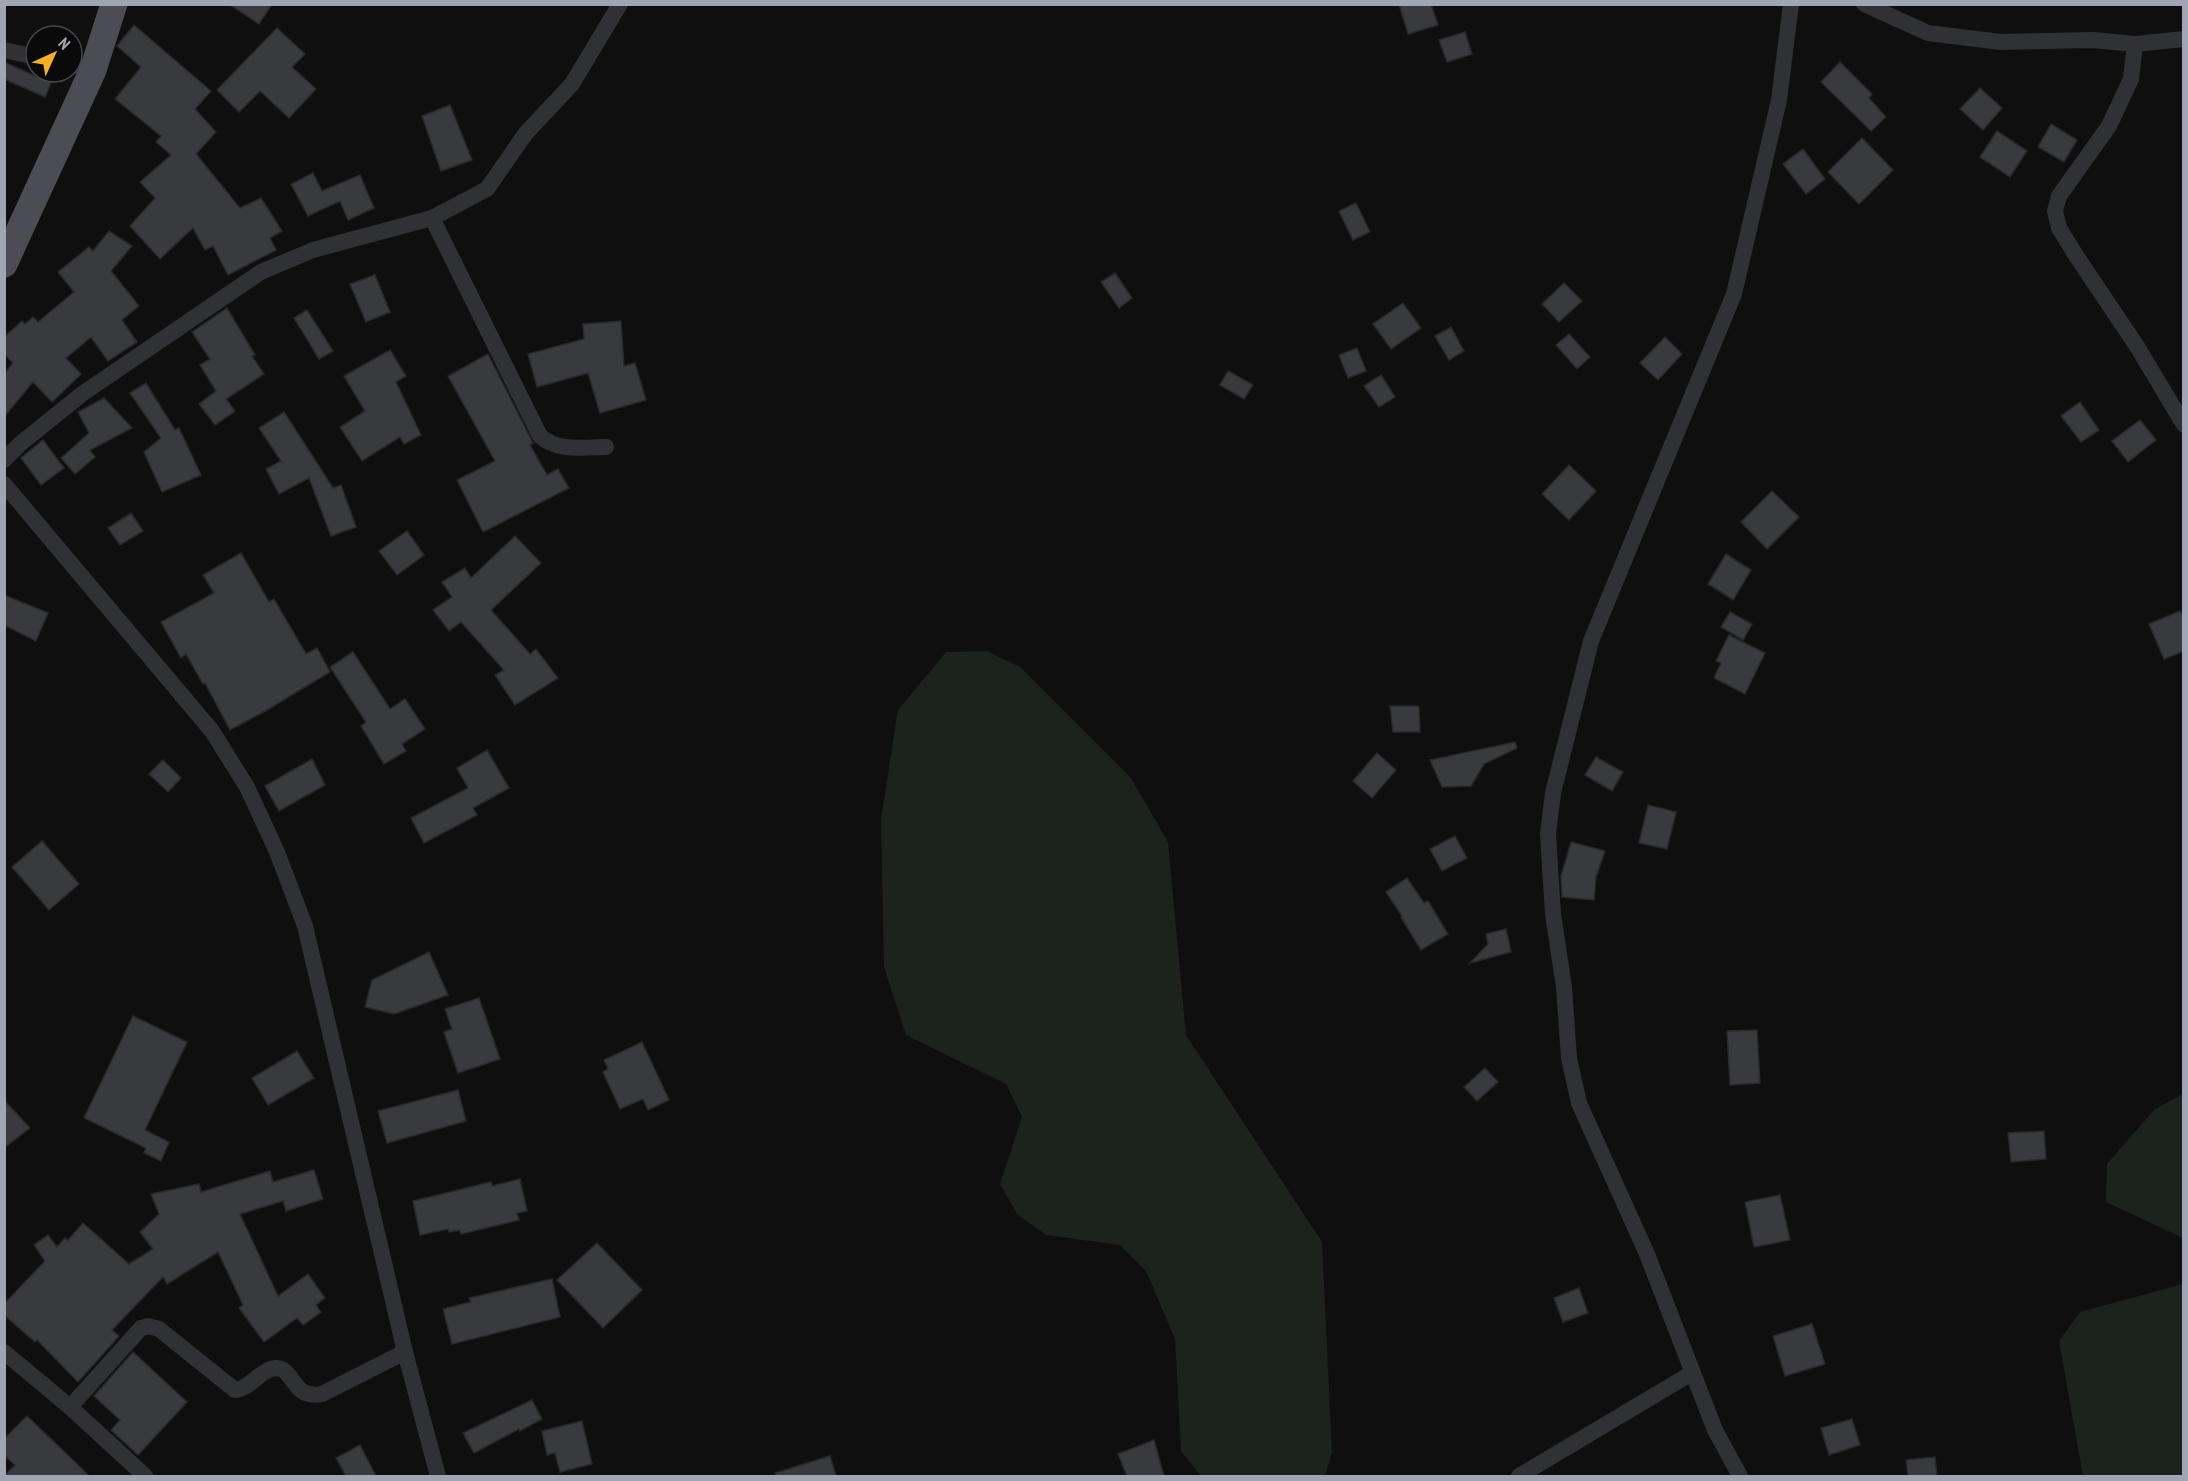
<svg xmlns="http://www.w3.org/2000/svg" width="2188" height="1481" viewBox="0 0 2188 1481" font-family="'PT Sans Narrow',sans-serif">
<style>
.green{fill:#1b231c}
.building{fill:#383a3e;stroke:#29292c;stroke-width:1.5}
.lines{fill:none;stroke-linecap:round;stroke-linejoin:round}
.street{stroke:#303135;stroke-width:16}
.primary{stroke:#4c4d54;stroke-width:27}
</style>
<rect width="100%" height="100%" fill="#0f0f10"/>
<g class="green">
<path d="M987 651 1020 667 1131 778 1168 842 1186 1035 1322 1242 1332 1452 1325 1476H1201L1181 1451 1175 1339 1146 1271 1120 1245 1046 1235 1017 1214 1000 1184 1022 1117 1006 1084 906 1035 884 967 881 819 898 710 946 652Z"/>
<path d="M2183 1094V1238L2106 1202 2107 1164 2155 1109Z"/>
<path d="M2183 1284V1476H2083L2059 1341 2080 1312Z"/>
</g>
<g class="building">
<path d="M229 4H272L259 24Z"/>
<path d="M1399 4H1431L1438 25 1408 34Z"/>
<path d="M134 25 211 91 195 109 216 132 196 154 240 208 261 198 282 231 270 238 276 250 228 275 213 246 205 250 193 228 160 259 130 226 155 198 140 182 171 155 156 142 161 136 115 99 141 67 117 46Z"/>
<path d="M277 28 305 54 292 67 316 89 289 118 260 91 239 112 217 90Z"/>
<path d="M1465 32 1472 54 1447 62 1439 40Z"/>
<path d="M4 62 51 83 45 97 4 79Z"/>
<path d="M1840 62 1872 94 1869 98 1886 117 1871 131 1821 82Z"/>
<path d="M1980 88 2002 108 1983 130 1960 109Z"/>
<path d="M450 105 472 160 441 171 422 116Z"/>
<path d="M2051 124 2077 140 2064 162 2038 147Z"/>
<path d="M1997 131 2027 151 2010 177 1980 157Z"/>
<path d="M1862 138 1893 170 1859 204 1828 172Z"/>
<path d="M1803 149 1825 179 1806 194 1783 164Z"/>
<path d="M313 173 322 191 360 175 374 208 348 220 340 201 308 216 291 184Z"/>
<path d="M1356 203 1370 232 1353 240 1339 211Z"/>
<path d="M109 231 132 246 111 271 139 306 122 320 137 342 108 361 91 337 66 358 81 374 52 402 33 382 4 417V374L13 363 4 354V337L22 321 25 324 33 317 38 322 74 292 58 272 89 247 93 251Z"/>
<path d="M1115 273 1132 298 1119 308 1101 282Z"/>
<path d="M375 275 390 312 366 322 350 284Z"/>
<path d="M1564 283 1582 301 1559 322 1542 304Z"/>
<path d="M1403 303 1421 328 1391 349 1373 324Z"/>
<path d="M227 308 255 355 252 356 264 374 226 399 235 411 215 425 199 404 216 391 200 365 210 359 192 332Z"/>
<path d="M307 310 333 351 319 359 294 318Z"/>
<path d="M621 321 624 366 635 363 646 400 600 413 588 373 537 387 528 354 584 339 583 324Z"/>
<path d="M1451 327 1464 351 1449 360 1435 336Z"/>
<path d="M1569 334 1590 357 1577 369 1556 345Z"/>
<path d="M1665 337 1682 354 1658 380 1640 363Z"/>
<path d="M1357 348 1366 371 1348 378 1339 355Z"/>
<path d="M390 350 406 376 396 382 421 435 404 444 400 437 362 461 340 427 365 411 344 376Z"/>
<path d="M488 354 533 443 530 445 547 475 558 469 569 488 483 532 457 480 495 461 448 376Z"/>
<path d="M1228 371 1253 385 1244 399 1220 385Z"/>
<path d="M1381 375 1395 397 1379 407 1364 386Z"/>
<path d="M146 383 175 430 179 428 201 475 162 492 144 452 161 438 130 393Z"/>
<path d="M104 398 132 428 90 450 95 457 75 474 61 458 89 433 78 412Z"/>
<path d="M2080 402 2099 430 2081 442 2061 416Z"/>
<path d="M284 412 333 488 341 485 356 527 331 536 309 478 279 494 266 469 281 461 259 428Z"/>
<path d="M2140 420 2156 440 2128 462 2112 441Z"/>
<path d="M43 440 64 468 41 485 21 458Z"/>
<path d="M1569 465 1596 491 1569 520 1542 494Z"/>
<path d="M1772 491 1799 517 1767 549 1741 522Z"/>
<path d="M131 513 143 531 120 545 108 528Z"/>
<path d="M407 531 424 555 397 575 379 551Z"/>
<path d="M515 536 541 563 491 610 530 654 536 649 558 678 515 705 495 675 504 670 461 622 449 631 433 610 452 597 442 582 465 568 471 578Z"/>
<path d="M241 553 269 602 274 599 306 654 317 648 330 672 267 710 230 730 205 683 203 684 186 654 181 658 161 622 214 593 203 575Z"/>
<path d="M1726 554 1751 570 1733 600 1708 584Z"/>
<path d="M4 595 48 613 36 641 4 625Z"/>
<path d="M2180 611 2184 619V651L2164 659 2149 624Z"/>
<path d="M1730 612 1752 624 1743 640 1721 627Z"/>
<path d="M1729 635 1765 653 1745 694 1714 678 1721 663 1716 661Z"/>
<path d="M353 652 390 709 405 699 425 729 402 744 406 751 384 764 361 726 366 722 330 667Z"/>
<path d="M1390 706H1419L1420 732H1393Z"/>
<path d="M1515 742 1517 748 1484 764 1471 786 1442 787 1430 760Z"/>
<path d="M487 750 509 788 473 808 477 815 424 843 411 818 468 788 457 768Z"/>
<path d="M1377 753 1396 770 1372 798 1353 781Z"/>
<path d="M1596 757 1623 772 1612 791 1585 775Z"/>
<path d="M312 759 325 785 279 811 265 786Z"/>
<path d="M163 760 181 778 168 792 149 774Z"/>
<path d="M1648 805 1676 812 1667 849 1639 843Z"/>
<path d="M1455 836 1467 858 1442 871 1430 849Z"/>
<path d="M42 841 79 884 49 910 12 867Z"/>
<path d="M1571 842 1605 851 1596 877 1594 900 1562 897 1561 876Z"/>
<path d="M1407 878 1424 903 1428 901 1448 934 1421 950 1401 917 1402 916 1386 892Z"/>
<path d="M1506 929 1511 952 1470 963 1488 944 1486 934Z"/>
<path d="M429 952 448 995 394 1014 365 1007 372 980Z"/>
<path d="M479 998 500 1059 458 1073 444 1032 452 1029 445 1009Z"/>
<path d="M133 1016 187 1042 145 1130 169 1142 161 1161 144 1153 146 1148 84 1118Z"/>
<path d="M1757 1030 1760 1083 1730 1085 1727 1031Z"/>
<path d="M642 1042 669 1100 648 1110 643 1099 620 1109 603 1072 608 1069 604 1060Z"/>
<path d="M297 1051 314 1078 268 1105 252 1078Z"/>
<path d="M1485 1068 1498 1082 1477 1101 1464 1087Z"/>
<path d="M458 1090 466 1121 387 1143 378 1111Z"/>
<path d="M4 1100 30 1128 4 1148Z"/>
<path d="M2044 1131 2046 1159 2011 1162 2008 1133Z"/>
<path d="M314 1170 323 1199 286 1211 283 1201 240 1214 278 1296 308 1274 325 1298 316 1305 321 1312 303 1325 297 1318 264 1342 239 1308 243 1305 218 1252 167 1284 163 1277 112 1330 119 1336 78 1382 37 1340 35 1342 4 1315V1304L45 1261 34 1245 48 1235 57 1247 65 1238 68 1240 83 1223 129 1264 153 1249 140 1232 159 1214 151 1194 199 1184 201 1192 270 1171 273 1182Z"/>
<path d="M520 1179 527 1211 517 1213 519 1220 461 1234 460 1230 449 1232 448 1229 420 1235 413 1201 491 1182 492 1186Z"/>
<path d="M1780 1195 1790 1240 1754 1247 1745 1202Z"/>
<path d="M597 1243 642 1290 603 1328 557 1280Z"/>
<path d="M552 1279 560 1317 452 1344 443 1309 471 1302 469 1298Z"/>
<path d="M1579 1288 1588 1313 1563 1322 1554 1298Z"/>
<path d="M1812 1324 1825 1364 1785 1376 1773 1336Z"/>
<path d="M133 1352 187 1402 138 1455 111 1430 120 1420 94 1396Z"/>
<path d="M532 1400 542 1419 520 1431 519 1429 474 1453 463 1433Z"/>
<path d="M27 1416 76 1463 89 1476H4L15 1465 4 1455V1439Z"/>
<path d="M1852 1419 1860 1445 1829 1455 1821 1428Z"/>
<path d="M582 1421 592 1464 560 1472 555 1453 547 1455 542 1431Z"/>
<path d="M1154 1440 1164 1476H1127L1118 1454Z"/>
<path d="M360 1445 376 1476H346L336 1458Z"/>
<path d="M830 1456 836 1476H776L775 1473Z"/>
<path d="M1935 1457 1937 1476H1908L1906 1460Z"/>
</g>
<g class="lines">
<g class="street">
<path d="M1864 4 1928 33 2001 42 2093 40 2135 44 2184 39"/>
<path d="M2135 44 2131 79 2109 126 2059 196 2055 211 2059 228 2075 254 2138 348 2184 425"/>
<path d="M4 50 36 57"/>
<path d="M72 65 93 70"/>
<path d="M432 218 540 436C558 452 583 447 606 447"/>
<path d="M4 460 20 444 82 394 261 272 313 250 432 218 487 189 526 133 572 84 620 4"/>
<path d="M4 484 212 731 247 787 277 852 305 926 405 1352 438 1476"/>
<path d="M4 1352 70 1407 145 1476"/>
<path d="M70 1407 141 1328 148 1326 159 1329 235 1390C251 1389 260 1369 276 1368 295 1368 291 1400 322 1394L405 1352"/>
<path d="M1519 1476 1692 1373"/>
<path d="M1740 1476 1715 1430 1647 1254 1579 1103 1569 1058 1564 987 1553 914 1548 834 1553 793 1591 641 1734 294 1779 100 1791 4"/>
</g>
<path class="primary" d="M4 264 93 70 114 4"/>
</g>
<rect width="2188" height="1481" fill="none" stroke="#9fa5b2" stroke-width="12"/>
<g transform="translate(54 54) rotate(45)"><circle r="28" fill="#0a0a0b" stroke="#46484e" stroke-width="1.5"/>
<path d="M0-4.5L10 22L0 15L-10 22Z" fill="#f5b022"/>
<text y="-9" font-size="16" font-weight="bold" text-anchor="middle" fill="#9fa5b2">N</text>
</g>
</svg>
